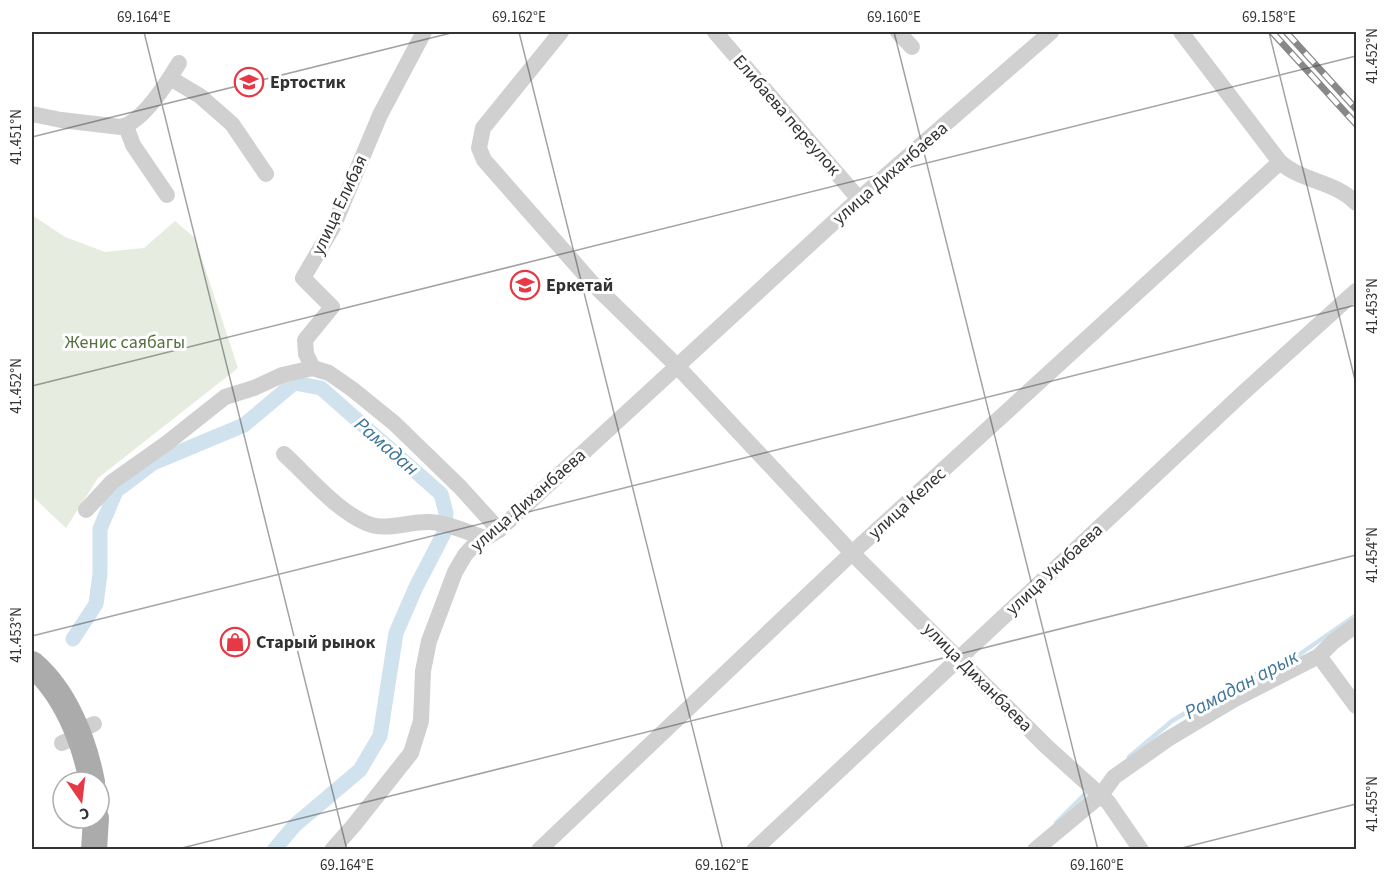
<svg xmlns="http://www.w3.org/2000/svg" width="1388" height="881" viewBox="0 0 1388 881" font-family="'Source Sans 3',sans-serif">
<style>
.green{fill:#e6ecdf}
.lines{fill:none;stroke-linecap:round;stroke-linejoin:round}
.stream{stroke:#cfe2ee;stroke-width:4.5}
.canal{stroke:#cfe2ee;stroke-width:15}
.street{stroke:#d0d0d0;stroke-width:16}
.primary{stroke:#ababab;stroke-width:26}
.rail-casing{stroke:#888;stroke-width:7}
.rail{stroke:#fff;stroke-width:4.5;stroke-dasharray:14;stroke-linecap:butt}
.ticks{fill:none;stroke:#333;stroke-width:1.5;stroke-opacity:0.45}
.labels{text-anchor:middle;stroke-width:6;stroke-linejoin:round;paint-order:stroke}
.poi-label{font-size:18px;font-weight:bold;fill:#333;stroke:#fff;text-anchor:start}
.street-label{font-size:18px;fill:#333;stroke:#fff}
.park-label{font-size:18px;fill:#56703f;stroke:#fff}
.water-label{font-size:20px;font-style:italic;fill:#3f7597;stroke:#fff}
.neatline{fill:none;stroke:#333;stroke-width:2}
.ticks-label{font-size:15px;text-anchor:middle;fill:#333}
</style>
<rect width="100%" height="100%" fill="#fff"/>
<path class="green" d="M32 215 65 237 105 252 144 248 175 221 195 238 238 368 98 478 66 528 32 496Z"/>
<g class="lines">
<g class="stream">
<path d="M1129 757 1172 721 1228 687 1300 654 1356 615"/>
<path d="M1056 823 1088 791"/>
</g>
<path class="canal" d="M73 639 96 604 100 574V529L116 491 153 463 244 425 294 383 321 388 441 494 446 513 444 533 416 587 396 633 380 736 360 770 295 825 274 850"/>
<g class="street">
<path d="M561 32 483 128 479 148 484 160 593 284 677 366 852 553 1047 747 1108 802 1141 850"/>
<path d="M715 32 859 199"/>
<path d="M898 32 912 47"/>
<path d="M1181 32 1280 162C1302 182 1335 181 1356 203"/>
<path d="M170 78 200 96 232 124 266 174"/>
<path d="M32 114 61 120 121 127C143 122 167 83 179 63"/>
<path d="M126 126 133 145 167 195"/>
<path d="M313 368 306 354 305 340 332 307 303 278 333 227 380 115 424 32"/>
<path d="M284 454C308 476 336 510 366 523 386 532 409 521 430 522 448 523 467 532 484 538"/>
<path d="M86 510 112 482 167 443 225 397 254 388 282 375 313 368 329 373 352 389 394 423 460 487 499 530"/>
<path d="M1319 656 1356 706"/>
<path d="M76 732 94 724"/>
<path d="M62 743 78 736"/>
<path d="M332 850 354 825 411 753 421 721 423 671 429 641 455 572 465 555 473 546 499 530 859 199 1051 32"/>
<path d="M539 850 852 553 1280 162"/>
<path d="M754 850 1243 393 1356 291"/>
<path d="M1035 850 1101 795 1114 777 1168 739 1235 699 1319 656 1333 642 1356 625"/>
</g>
<g class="primary">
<path d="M32 664C65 692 84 740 92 782"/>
<path d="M94 850 96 818"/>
</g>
<g class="rail-casing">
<g id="rail">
<path d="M1272 32 1356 124"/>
<path d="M1286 32 1356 109"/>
</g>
</g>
<use href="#rail" class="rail"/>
</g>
<path class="ticks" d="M144 32 347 850M519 32 723 850M894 32 1098 850M1269 32 1356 384M32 137 455 32M32 386 1356 56M32 636 1356 305M174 850 1356 555M1174 850 1356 804"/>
<defs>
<g id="school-ring" transform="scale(1.5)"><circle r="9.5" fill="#fff" stroke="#e63946" stroke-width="1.5"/><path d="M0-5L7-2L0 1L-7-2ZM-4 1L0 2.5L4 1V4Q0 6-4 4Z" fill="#e63946"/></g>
<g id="shop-ring" transform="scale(1.5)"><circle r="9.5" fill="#fff" stroke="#e63946" stroke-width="1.5"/><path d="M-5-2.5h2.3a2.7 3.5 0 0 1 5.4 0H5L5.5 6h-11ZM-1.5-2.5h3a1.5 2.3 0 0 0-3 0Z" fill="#e63946"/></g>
</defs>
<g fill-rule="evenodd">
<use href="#school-ring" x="249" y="82"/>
<use href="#school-ring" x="525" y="285"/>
<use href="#shop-ring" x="235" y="642"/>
</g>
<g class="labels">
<g class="poi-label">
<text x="270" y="88">Ертостик</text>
<text x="546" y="291">Еркетай</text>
<text x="256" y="648">Старый рынок</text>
</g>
<g class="street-label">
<text transform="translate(787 115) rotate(49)" y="6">Елибаева переулок</text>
<text transform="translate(890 173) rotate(-41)" y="6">улица Диханбаева</text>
<text transform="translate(339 205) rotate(-65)" y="6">улица Елибая</text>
<text transform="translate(528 500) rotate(-41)" y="6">улица Диханбаева</text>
<text transform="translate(907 503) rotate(-42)" y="6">улица Келес</text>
<text transform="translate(1054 569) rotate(-43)" y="6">улица Укибаева</text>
<text transform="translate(978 677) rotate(45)" y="6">улица Диханбаева</text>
</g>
<g class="park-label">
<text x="125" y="348">Женис саябагы</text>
</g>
<g class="water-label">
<text transform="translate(387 446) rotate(41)" y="7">Рамадан</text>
<text transform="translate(1241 684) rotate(-28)" y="7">Рамадан арык</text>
</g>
</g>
<rect width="1388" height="881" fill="none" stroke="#ffffff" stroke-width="66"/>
<g transform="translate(81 800) rotate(166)"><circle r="28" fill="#ffffff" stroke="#adadad" stroke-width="1.5"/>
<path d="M0-4.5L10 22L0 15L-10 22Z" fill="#e63946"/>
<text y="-9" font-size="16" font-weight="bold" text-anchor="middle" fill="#333333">С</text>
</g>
<rect x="33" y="33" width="1322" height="815" class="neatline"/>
<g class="ticks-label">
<text x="144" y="22">69.164°E</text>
<text x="519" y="22">69.162°E</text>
<text x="894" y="22">69.160°E</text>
<text x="1269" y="22">69.158°E</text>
<text transform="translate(1372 56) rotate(-90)" y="5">41.452°N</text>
<text transform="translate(16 137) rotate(-90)" y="5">41.451°N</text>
<text transform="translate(1372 306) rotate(-90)" y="5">41.453°N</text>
<text transform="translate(16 386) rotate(-90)" y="5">41.452°N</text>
<text transform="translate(1372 555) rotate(-90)" y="5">41.454°N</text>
<text transform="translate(16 635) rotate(-90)" y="5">41.453°N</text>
<text transform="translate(1372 804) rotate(-90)" y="5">41.455°N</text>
<text x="347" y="870">69.164°E</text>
<text x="722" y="870">69.162°E</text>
<text x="1097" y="870">69.160°E</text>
</g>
</svg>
